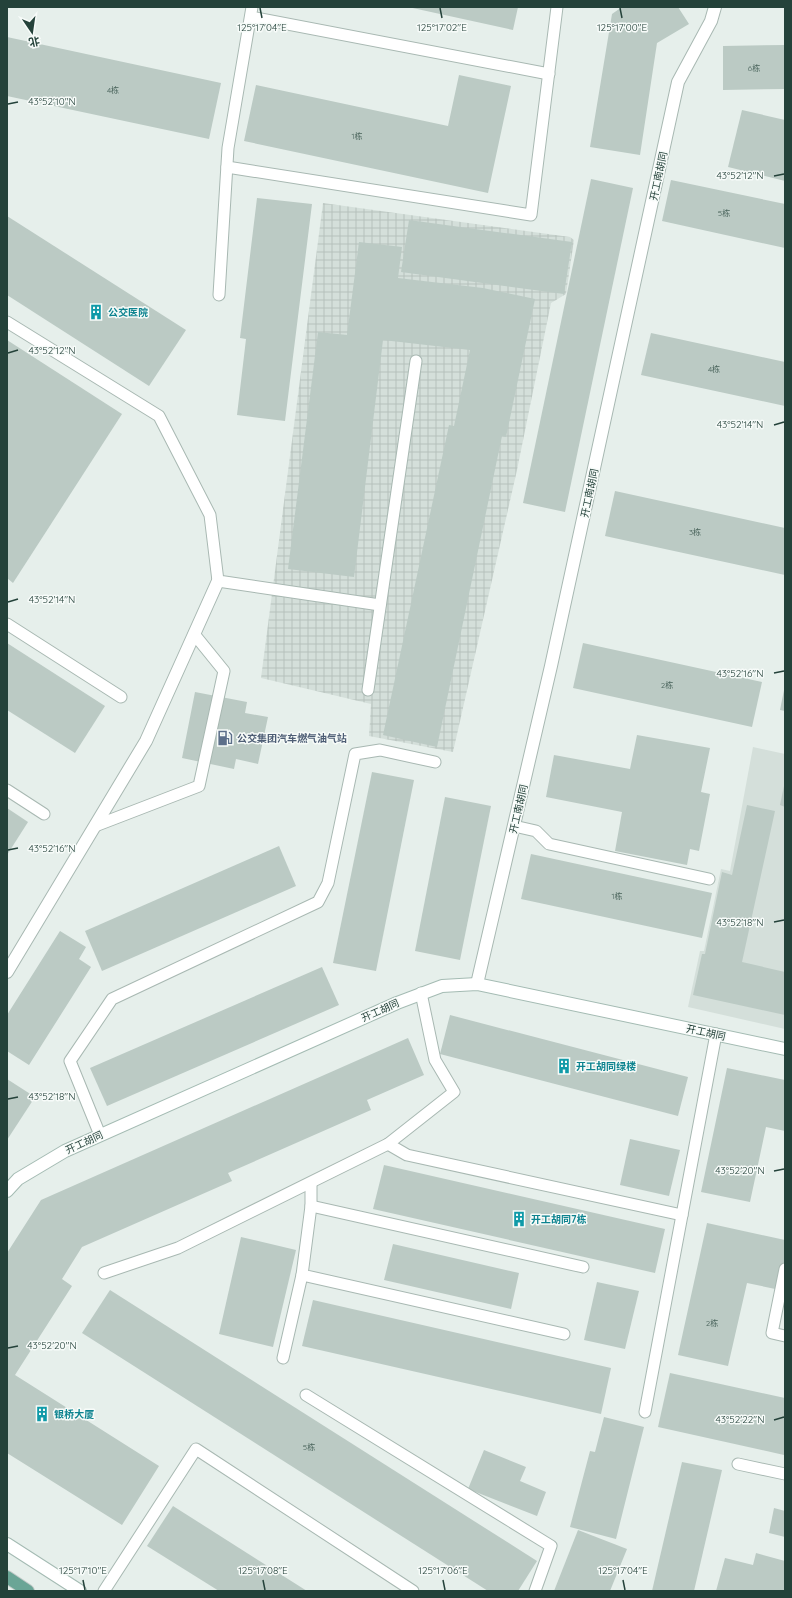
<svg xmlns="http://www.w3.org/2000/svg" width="792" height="1598" viewBox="0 0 792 1598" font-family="Quicksand,'Noto Sans SC',sans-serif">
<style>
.built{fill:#d4dfda}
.industrial{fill:url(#industrial-grid)}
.building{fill:#bbcac4}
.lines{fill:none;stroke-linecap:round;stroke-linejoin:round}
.lane-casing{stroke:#a8b8b2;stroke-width:13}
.street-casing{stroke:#a8b8b2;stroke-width:14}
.secondary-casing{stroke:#a4bbb3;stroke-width:14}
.primary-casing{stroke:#c2cac8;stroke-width:14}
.lane{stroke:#fff;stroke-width:11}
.street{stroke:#fff;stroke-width:12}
.secondary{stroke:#fff;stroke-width:12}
.primary{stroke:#6aa596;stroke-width:12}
.ticks{fill:none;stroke:#24423a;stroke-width:1.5}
.labels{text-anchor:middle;stroke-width:3;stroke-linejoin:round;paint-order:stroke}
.number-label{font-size:8px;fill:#4a645c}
.street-label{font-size:10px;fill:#24423a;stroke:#f7fbf9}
.culture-label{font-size:10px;font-weight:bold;fill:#0d838f;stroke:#f7fbf9;text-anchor:start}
.service-label{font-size:10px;font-weight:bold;fill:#4e5e75;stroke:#f7fbf9;text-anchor:start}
.ticks-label{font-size:10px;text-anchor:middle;fill:#24423a;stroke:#f7fbf9;stroke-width:3;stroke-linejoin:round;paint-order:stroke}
</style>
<defs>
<pattern id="industrial-grid" width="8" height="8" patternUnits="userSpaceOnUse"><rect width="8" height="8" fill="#d4dfda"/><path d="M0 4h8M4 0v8" fill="none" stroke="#b6c1bc"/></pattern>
</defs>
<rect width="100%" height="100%" fill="#e6efeb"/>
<path class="built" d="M753 747 785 754V1029L688 1007 700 951H704L721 869 730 871Z"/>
<path class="industrial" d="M323 203 570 237 574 240 566 294 551 303 517 470 453 752 369 736 371 704 261 678Z"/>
<g class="building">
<path d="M408 7H518L513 30Z"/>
<path d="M622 7H678L689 24 657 43 640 155 590 147 612 14Z"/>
<path d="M7 37 221 83 209 139 7 96Z"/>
<path d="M785 45V89L723 90V46Z"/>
<path d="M459 75 511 86 488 193 244 141 256 85 448 126Z"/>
<path d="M742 110 785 120V181L728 167Z"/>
<path d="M591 179 633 188 565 512 523 503Z"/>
<path d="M671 180 785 204V248L662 221Z"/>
<path d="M257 198 312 204 285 421 237 415 246 339 240 338Z"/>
<path d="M7 216 186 330 149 386 7 295Z"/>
<path d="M409 220 572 242 564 294 401 272Z"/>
<path d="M359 242 402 247 398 278 483 288 535 299 506 437 502 436 437 747 383 735 449 425 454 426 470 350 383 340 354 577 288 569 318 332 347 335Z"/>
<path d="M651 333 785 362V406L641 375Z"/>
<path d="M7 340 122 414 13 583 7 578Z"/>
<path d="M615 491 785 528V575L605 536Z"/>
<path d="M7 643 105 706 75 753 7 710Z"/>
<path d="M583 643 762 682 752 727 573 688Z"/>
<path d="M784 690 785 691V711L780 710Z"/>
<path d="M195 692 247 702 245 713 268 717 258 764 236 759 234 769 182 758Z"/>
<path d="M637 735 710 748 701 792 710 794 699 851 690 849 687 865 615 851 622 812 546 797 554 755 630 769Z"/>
<path d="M372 772 414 780 376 971 333 963Z"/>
<path d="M784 786H785V807L780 805Z"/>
<path d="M445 797 491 806 460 960 415 951Z"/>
<path d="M747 805 775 811 742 962 785 972V1015L693 995 702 954H705L722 872 732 875Z"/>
<path d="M7 808 28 822 7 855Z"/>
<path d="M279 846 296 886 102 971 85 931Z"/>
<path d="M531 854 712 893 702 938 521 899Z"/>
<path d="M60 931 86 947 79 959 91 967 29 1065 7 1051V1015Z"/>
<path d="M322 967 339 1005 107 1106 90 1068Z"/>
<path d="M450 1015 688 1077 678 1116 440 1054Z"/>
<path d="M408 1038 424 1075 367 1100 371 1110 228 1173 232 1181 82 1247 62 1279 72 1286 15 1375 159 1466 122 1525 7 1453V1253L41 1200Z"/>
<path d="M727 1068 785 1080V1131L766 1127 750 1202 701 1192Z"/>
<path d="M7 1079 35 1097 7 1140Z"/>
<path d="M630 1139 680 1150 669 1196 620 1185Z"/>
<path d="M384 1165 665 1229 655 1273 373 1209Z"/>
<path d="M707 1223 785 1240V1291L747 1283 728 1366 678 1355Z"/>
<path d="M241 1237 296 1250 273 1347 219 1334Z"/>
<path d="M393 1244 519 1273 511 1309 384 1280Z"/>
<path d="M597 1282 639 1291 625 1349 584 1340Z"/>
<path d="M110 1290 537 1561 518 1591H488L82 1333Z"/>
<path d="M313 1300 611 1368 601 1414 302 1346Z"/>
<path d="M670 1373 785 1398 784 1455 658 1427Z"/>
<path d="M604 1417 644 1427 616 1539 570 1527 590 1451 595 1452Z"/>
<path d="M484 1450 526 1467 520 1481 546 1492 537 1516 468 1489Z"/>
<path d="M682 1462 722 1470 694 1591H652Z"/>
<path d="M173 1506 307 1591H219L147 1546Z"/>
<path d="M774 1508 785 1511V1537L769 1533Z"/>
<path d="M578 1530 627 1549 610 1591H554Z"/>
<path d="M756 1553 785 1561V1591H716L725 1558 753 1565Z"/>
</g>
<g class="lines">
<g class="lane-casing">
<g id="lane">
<path d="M251 17 549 74"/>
<path d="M227 167 531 215 557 7"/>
<path d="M219 295 228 148 252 7"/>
<path d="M7 322 159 416 210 515 218 581 380 605"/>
<path d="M7 624 121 697"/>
<path d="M368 690 416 361"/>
<path d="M7 790 44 814"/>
<path d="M95 826 199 786 224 671 194 634"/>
<path d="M514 826 536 831 549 844 709 879"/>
<path d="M100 1135 70 1061 112 999 318 902 328 883 355 754 380 750 435 762"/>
<path d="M388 1144 407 1155 682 1215"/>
<path d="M311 1183V1206L302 1275 564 1334"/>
<path d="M311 1206 583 1267"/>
<path d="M785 1269 772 1333 785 1336"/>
<path d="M104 1273 178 1248 388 1144 454 1092 435 1060 421 993"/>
<path d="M283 1358 302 1275"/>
<path d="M306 1395 551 1546 535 1591"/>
<path d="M645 1412 716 1034"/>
<path d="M738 1464 785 1474"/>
<path d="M104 1591 196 1449 413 1591"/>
</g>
</g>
<g class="street-casing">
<g id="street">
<path d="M7 972 146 741 218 581"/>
<path d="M477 984 551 666 678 82 711 21 715 7"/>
</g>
</g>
<g class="secondary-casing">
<g id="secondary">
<path d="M7 1191 18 1179 65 1151 397 1003 442 986 477 984 785 1049"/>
<path d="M7 1544 80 1591"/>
</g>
</g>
<g class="primary-casing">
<path id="primary" d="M7 1577 28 1591"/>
</g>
<use href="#lane" class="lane"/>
<use href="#street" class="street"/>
<use href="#secondary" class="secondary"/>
<use href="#primary" class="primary"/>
</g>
<path class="ticks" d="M260 8 262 18M440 8 442 18M620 8 622 18M8 104 18 102M774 176 784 174M8 353 18 350M774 425 784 422M8 602 18 599M774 673 784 671M8 850 18 848M774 922 784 920M8 1099 18 1097M774 1171 784 1169M8 1348 18 1346M774 1420 784 1417M83 1580 85 1590M263 1580 265 1590M443 1580 445 1590M623 1580 625 1590"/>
<defs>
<g id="building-bare" transform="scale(1.2)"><path d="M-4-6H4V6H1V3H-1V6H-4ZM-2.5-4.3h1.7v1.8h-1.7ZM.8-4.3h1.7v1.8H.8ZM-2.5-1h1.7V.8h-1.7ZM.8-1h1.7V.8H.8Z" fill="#0f9aa8" stroke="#f7fbf9" stroke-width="2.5" paint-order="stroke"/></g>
<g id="fuel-bare" transform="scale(1.2)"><path d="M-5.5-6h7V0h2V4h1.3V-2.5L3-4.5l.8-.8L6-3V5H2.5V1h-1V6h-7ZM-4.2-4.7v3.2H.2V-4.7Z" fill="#5c6f8a" stroke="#f7fbf9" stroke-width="2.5" paint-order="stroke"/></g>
</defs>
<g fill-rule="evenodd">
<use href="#building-bare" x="96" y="312"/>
<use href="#fuel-bare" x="225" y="738"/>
<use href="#building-bare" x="564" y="1066"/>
<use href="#building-bare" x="519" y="1219"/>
<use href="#building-bare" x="42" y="1414"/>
</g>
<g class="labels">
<g class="number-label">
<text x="754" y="71">6栋</text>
<text x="113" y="93">4栋</text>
<text x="357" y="139">1栋</text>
<text x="724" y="216">5栋</text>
<text x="714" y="372">4栋</text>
<text x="695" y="535">3栋</text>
<text x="667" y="688">2栋</text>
<text x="617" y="899">1栋</text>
<text x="712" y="1326">2栋</text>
<text x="309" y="1450">5栋</text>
</g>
<g class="street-label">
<text transform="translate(658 176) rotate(-78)" y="4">开工南胡同</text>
<text transform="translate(589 493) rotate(-78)" y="4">开工南胡同</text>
<text transform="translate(518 809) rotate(-77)" y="4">开工南胡同</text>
<text transform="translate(380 1010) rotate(-24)" y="4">开工胡同</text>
<text transform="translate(706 1032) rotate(12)" y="4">开工胡同</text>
<text transform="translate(84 1142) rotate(-25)" y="4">开工胡同</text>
</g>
<g class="culture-label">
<text x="108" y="316">公交医院</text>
<text x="576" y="1070">开工胡同绿楼</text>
<text x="531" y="1223">开工胡同7栋</text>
<text x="54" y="1418">银桥大厦</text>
</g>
<g class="service-label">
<text x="237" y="742">公交集团汽车燃气油气站</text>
</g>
</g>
<g class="ticks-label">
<text x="262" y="31">125°17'04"E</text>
<text x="442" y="31">125°17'02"E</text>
<text x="622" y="31">125°17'00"E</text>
<text x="52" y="105">43°52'10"N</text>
<text x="740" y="179">43°52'12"N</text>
<text x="52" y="354">43°52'12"N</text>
<text x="740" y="428">43°52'14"N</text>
<text x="52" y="603">43°52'14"N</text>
<text x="740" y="677">43°52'16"N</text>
<text x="52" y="852">43°52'16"N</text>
<text x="740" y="926">43°52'18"N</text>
<text x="52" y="1100">43°52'18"N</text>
<text x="740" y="1174">43°52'20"N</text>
<text x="52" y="1349">43°52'20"N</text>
<text x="740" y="1423">43°52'22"N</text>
<text x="83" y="1574">125°17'10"E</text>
<text x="263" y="1574">125°17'08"E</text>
<text x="443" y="1574">125°17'06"E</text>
<text x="623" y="1574">125°17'04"E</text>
</g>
<rect width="792" height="1598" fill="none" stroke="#24423a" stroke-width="16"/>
<g transform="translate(32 32) rotate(167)" stroke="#f7fbf9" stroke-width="3" paint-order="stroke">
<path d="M0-3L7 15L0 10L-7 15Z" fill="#24423a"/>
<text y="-6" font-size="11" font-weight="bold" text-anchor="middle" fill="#24423a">北</text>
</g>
</svg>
